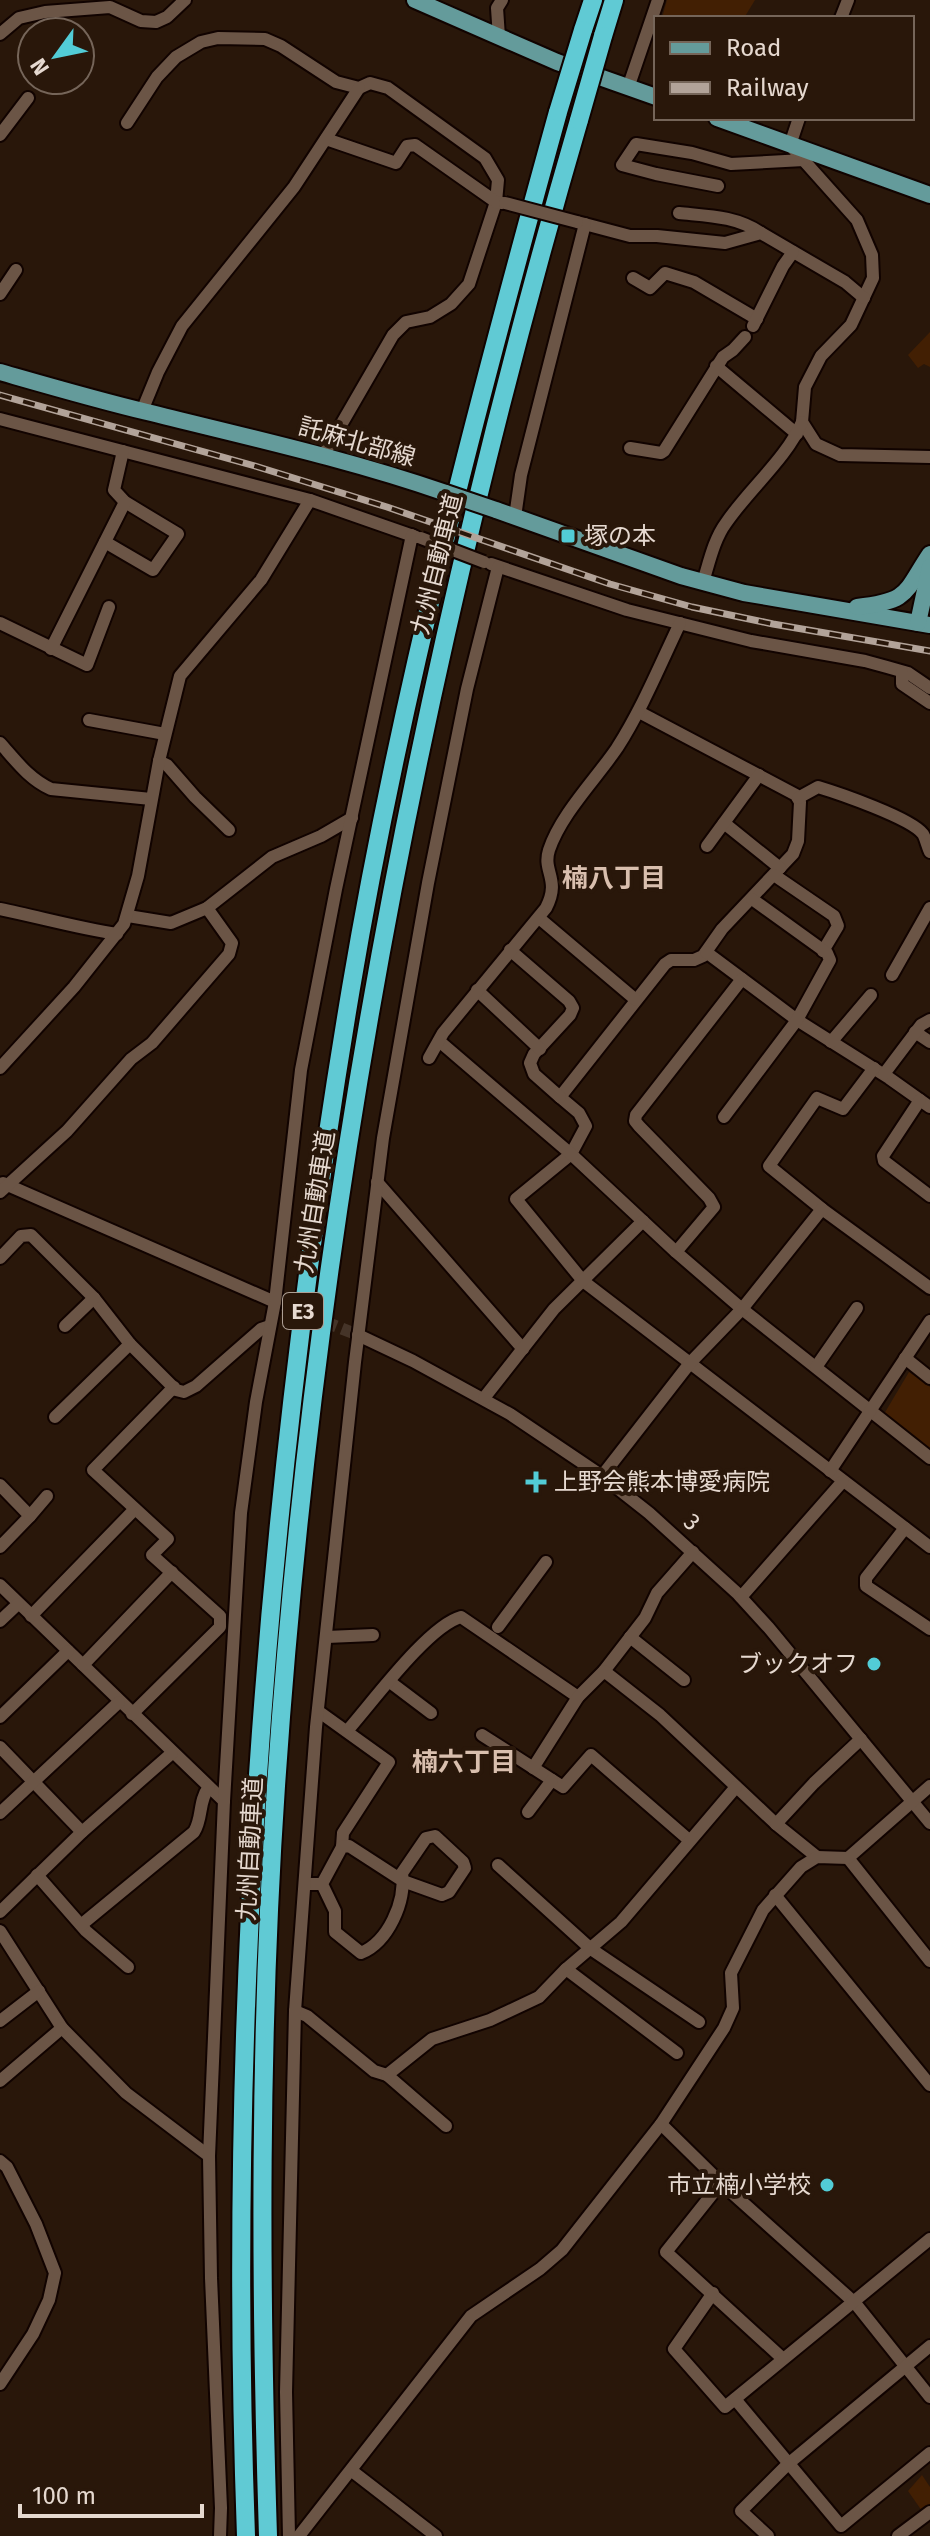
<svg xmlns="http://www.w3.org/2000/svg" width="930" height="2536" viewBox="0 0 930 2536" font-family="'Fira Sans','Noto Sans JP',sans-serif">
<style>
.green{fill:#421f03}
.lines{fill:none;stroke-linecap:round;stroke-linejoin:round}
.minor-tunnel{stroke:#453428;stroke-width:12;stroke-dasharray:12 6;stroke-linecap:butt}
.minor-casing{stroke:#110300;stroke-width:16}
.major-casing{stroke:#110300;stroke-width:20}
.highway-casing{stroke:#110300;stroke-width:22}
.minor{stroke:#6b5546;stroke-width:12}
.major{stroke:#649b9b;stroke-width:16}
.highway{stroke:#60cad4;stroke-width:18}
.rail-casing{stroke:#b2a399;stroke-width:7}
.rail{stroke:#29170a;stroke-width:4;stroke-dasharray:12;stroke-linecap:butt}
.minor-bridge-casing{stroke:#110300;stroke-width:16;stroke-linecap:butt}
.major-bridge-casing{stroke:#110300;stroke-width:20;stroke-linecap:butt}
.highway-bridge-casing{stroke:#110300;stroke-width:22;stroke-linecap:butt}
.minor-bridge{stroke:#6b5546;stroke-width:12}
.major-bridge{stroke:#649b9b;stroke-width:16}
.highway-bridge{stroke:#60cad4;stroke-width:18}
.poi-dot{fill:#52ccd6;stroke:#29170a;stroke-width:3}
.labels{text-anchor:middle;stroke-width:8;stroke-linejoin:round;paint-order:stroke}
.shield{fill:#29170a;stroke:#ad9f95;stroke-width:2}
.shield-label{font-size:22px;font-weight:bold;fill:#e6d9d0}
.street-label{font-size:24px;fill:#e6d9d0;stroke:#29170a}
.poi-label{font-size:24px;fill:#e6d9d0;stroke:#29170a;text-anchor:start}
.neighbourhood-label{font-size:26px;font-weight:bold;fill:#d9bfae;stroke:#29170a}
</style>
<rect width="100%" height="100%" fill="#29170a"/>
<g class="green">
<path d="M667 0H755L744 18H662Z"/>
<path d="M930 332V367L924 364 918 368 908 355Z"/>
<path d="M909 1372 930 1387V1451L884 1414Z"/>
<path d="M922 2475 930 2487V2504L922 2511 908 2491Z"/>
</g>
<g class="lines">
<path class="minor-tunnel" d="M275 1302 358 1335"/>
<g class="minor-casing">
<g id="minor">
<path d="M841 18 848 0"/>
<path d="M0 34 19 18 45 12 110 7 141 21 156 22 167 17 185 0"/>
<path d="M499 37 497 8 502 0"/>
<path d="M628 88 658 0"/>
<path d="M799 118 790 145 857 220 872 255 873 278 851 325 821 356 805 387 802 422 816 444 840 455 930 457"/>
<path d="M127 123 157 77 176 57 201 42 218 38 265 39 281 46 336 82 359 88 370 83 388 88 485 158 498 180 496 202 469 284 451 304 430 317 406 322 393 335 323 456"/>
<path d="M0 135 28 98"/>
<path d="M326 139 396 163 407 146 415 145 496 202 502 203"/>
<path d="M718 186 656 174 622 165 636 144 692 153 731 164 804 160"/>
<path d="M679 213C708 216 736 216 761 233"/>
<path d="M577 222 630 236H657L725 243 761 233 845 282 864 298"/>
<path d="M633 278 650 288 665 273 694 282 757 319"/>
<path d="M0 294 16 270"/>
<path d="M753 326 783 266 793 252"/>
<path d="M716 366 797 434"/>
<path d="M142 411 158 372 182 326 294 187 359 88"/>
<path d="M0 419 310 500 416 537"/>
<path d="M630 448 661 453 664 451 723 357 733 350 745 337"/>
<path d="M515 517 521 475 585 224"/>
<path d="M105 542 153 570 178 534 125 502 114 490 123 451"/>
<path d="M491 564 627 610 751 641 865 661 887 667 908 673 930 688"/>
<path d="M703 582C709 563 714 539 726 523 749 489 787 458 802 422"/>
<path d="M0 623 87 665 109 607"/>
<path d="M51 649 125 502"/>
<path d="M902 672V684L930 703"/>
<path d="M639 712 796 795 800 802 798 841 793 854 722 929 703 956 694 960H671L665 964 560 1097 579 1113 586 1126 571 1154 516 1199 583 1281 930 1547"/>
<path d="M89 720 165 734"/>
<path d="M0 743C16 761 29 779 51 789L151 799V798"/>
<path d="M159 761 167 765 195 797 229 830"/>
<path d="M798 798 818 787C838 793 911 818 923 834 926 839 927 846 930 852"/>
<path d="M724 823 780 868"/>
<path d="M707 846 759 775"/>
<path d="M774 875 834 916 838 926 823 951"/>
<path d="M0 909C39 917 78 928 117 934"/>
<path d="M128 916 171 923 207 908 272 857 321 836 352 818"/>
<path d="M539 918 636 1000"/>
<path d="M510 950 569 1001 573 1008 570 1015 534 1054 530 1063 534 1074 560 1097"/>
<path d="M706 952 797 1020 889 1078 930 1107"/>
<path d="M892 975 930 908"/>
<path d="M477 990 540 1049"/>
<path d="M915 1032 930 1042"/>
<path d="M439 1041 571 1154 676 1252 742 1309 930 1458"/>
<path d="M831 1042 871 995"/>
<path d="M429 1058 443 1033 546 908C561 879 542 872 549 850 561 814 596 779 617 748 642 709 660 665 680 623"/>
<path d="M0 1068 74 987 124 924 138 876 159 761 180 676 261 580 310 500"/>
<path d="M884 1074 921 1025 930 1020"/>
<path d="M920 1100 883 1156 884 1161 930 1196"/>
<path d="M724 1117 797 1020 830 960 827 953 752 899"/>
<path d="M377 1182 523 1349"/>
<path d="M3 1183 275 1302"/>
<path d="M0 1192 67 1131 131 1059 152 1043 229 954 232 943 207 908"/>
<path d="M822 1209 769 1166 817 1098 843 1109 874 1068"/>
<path d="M676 1252 714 1207 709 1198 639 1126 635 1121 636 1115 742 979"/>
<path d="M0 1258 21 1236 31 1235 94 1298 130 1344 176 1390 184 1392 196 1386 261 1329 270 1326"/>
<path d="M65 1326 94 1298"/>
<path d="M358 1335 413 1361 510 1414 602 1476 649 1513 737 1593 769 1628 930 1823"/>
<path d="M905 1358 930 1378"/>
<path d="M816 1367 857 1308"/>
<path d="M484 1398 554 1309 643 1221"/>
<path d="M55 1417 130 1344"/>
<path d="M830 1471 930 1321"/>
<path d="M602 1476 690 1363 742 1309 822 1209 930 1288"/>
<path d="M0 1485 30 1516 0 1547"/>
<path d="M30 1516 47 1496"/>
<path d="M905 1528 866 1578V1586L930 1629"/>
<path d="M0 1585 224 1801"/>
<path d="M741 1597 843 1481"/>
<path d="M31 1616 135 1509"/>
<path d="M0 1621 18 1604"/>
<path d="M498 1627 546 1562"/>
<path d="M327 1637 373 1635"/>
<path d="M630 1637 684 1680"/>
<path d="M83 1665 172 1572"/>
<path d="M604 1671 645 1618 657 1593 693 1552"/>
<path d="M390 1682 431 1713"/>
<path d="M318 1711 389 1762 343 1833 342 1847"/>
<path d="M132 1714 220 1627V1616L152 1555 168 1539 93 1470 174 1387"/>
<path d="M0 1717 68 1651"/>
<path d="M347 1731C372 1703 428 1626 461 1617L578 1697"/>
<path d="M482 1735 563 1787 591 1755 689 1840"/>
<path d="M0 1747 82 1832"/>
<path d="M533 1768 578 1697 604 1671 660 1715 776 1824 817 1857"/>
<path d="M528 1812 552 1780"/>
<path d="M0 1813 119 1702"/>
<path d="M776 1824 814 1783 861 1739"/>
<path d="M848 1858 930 1961"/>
<path d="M498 1865 591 1949 699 2022"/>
<path d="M37 1875 86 1931 128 1967"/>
<path d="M305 1884H322L342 1847 349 1846 403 1881 442 1895 449 1892 465 1868 463 1862 435 1836 426 1838 402 1873C406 1902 388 1942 361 1953L335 1932V1911L322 1884"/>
<path d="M775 1895 930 2085"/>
<path d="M0 1912 82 1832 172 1753"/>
<path d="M81 1925 194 1832C203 1818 198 1801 209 1787"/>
<path d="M0 1931 62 2028 126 2093 209 2156"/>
<path d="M566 1969 677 2053"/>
<path d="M295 2011 307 2016 374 2071 387 2075 432 2039 490 2020 539 1997 566 1969 621 1922 736 1787"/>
<path d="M0 2021 39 1991"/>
<path d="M387 2075 446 2126"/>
<path d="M0 2081 62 2028"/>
<path d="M661 2124 721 2183 855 2303 930 2397"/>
<path d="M0 2161 7 2167 36 2224 55 2273 49 2300 33 2334 0 2384"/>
<path d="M721 2183 666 2252 782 2358"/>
<path d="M713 2293 674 2349 725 2407 930 2239"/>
<path d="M735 2399 841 2526 930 2453"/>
<path d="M352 2471 436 2536"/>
<path d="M220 2536 221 2508 211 2278 209 2156 224 1801 241 1513 256 1402 275 1302 301 1070 336 889 412 535"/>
<path d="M289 2536 286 2392 295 2011 316 1727 355 1362 383 1138 428 883 467 689 498 567"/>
<path d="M299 2536 471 2316 540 2269 562 2250 661 2124 724 2028 733 2008 731 1973 763 1910 801 1867 817 1857 848 1858 930 1786"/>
<path d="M768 2536 741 2511 788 2464 930 2346"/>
<path d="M898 2536 930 2512"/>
</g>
</g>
<g class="major-casing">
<g id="major">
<path d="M415 0 557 62 656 97"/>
<path d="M717 118 930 195"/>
<path d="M0 372C49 386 97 400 147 412 247 437 348 459 446 493"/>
<path d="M496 510 681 576 744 593 930 625"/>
<path d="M857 607C910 601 904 593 930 554"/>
<path d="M918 623 930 567"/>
</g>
</g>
<g class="highway-casing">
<g id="highway">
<path d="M583 30 593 0"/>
<path d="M603 36 614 0"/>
<path d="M246 2536C227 2018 265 1499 351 988 401 692 478 401 558 112"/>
<path d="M268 2536C260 2286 259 2036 276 1786 314 1220 420 665 579 120"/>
</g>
</g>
<use href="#minor" class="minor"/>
<use href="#major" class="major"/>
<use href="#highway" class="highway"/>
<g class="rail-casing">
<path id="rail" d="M0 395 255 466 387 507 610 584 692 607 773 624 930 651"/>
</g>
<use href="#rail" class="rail"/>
<g class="minor-bridge-casing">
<g id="minor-bridge">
<path d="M505 203 577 222"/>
<path d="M421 538 484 562"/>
</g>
</g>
<g class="major-bridge-casing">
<path id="major-bridge" d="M446 493 496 510"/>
</g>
<g class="highway-bridge-casing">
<g id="highway-bridge">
<path d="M558 112 583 30"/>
<path d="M579 120 603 36"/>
</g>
</g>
<use href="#minor-bridge" class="minor-bridge"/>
<use href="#major-bridge" class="major-bridge"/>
<use href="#highway-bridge" class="highway-bridge"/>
</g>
<g class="poi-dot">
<rect x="560" y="528" width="16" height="16" rx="4"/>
<path d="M532 1470h8v8h8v8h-8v8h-8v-8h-8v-8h8z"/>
<circle cx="874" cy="1664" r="8"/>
<circle cx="827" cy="2185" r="8"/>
</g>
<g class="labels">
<rect class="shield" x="283" y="1293" width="40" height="36" rx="6"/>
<g class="shield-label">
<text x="303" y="1319">E3</text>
</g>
<g class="street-label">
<text transform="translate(357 442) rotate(16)" y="8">託麻北部線</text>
<text transform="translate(437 564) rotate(-76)" y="8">九州自動車道</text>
<text transform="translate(315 1202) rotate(-81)" y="8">九州自動車道</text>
<text transform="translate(692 1522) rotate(42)" y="8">3</text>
<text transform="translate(250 1849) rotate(-87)" y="8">九州自動車道</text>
</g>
<g class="poi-label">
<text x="584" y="544">塚の本</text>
<text x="554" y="1490">上野会熊本博愛病院</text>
<text x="858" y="1672" text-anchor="end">ブックオフ</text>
<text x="811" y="2193" text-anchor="end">市立楠小学校</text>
</g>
<g class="neighbourhood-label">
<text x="614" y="887">楠八丁目</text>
<text x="464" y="1771">楠六丁目</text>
</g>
</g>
<rect x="654" y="16" width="260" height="104" fill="#29170a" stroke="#756559" stroke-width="2"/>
<rect x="670" y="42" width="40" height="12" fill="#649b9b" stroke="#756559" stroke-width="2"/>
<text x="726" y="56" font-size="24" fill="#e6d9d0">Road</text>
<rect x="670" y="82" width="40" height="12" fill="#b2a399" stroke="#756559" stroke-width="2"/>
<text x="726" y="96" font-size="24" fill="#e6d9d0">Railway</text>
<g transform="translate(56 56) rotate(237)"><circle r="38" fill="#29170a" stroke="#756559" stroke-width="2"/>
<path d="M0-6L14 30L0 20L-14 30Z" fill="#52ccd6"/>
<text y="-12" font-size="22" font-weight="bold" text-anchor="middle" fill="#e6d9d0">N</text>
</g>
<path d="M20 2504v12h182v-12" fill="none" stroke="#e6d9d0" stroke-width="4"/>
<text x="32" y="2504" font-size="24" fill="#e6d9d0" stroke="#29170a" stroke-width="6" paint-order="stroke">100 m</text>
</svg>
